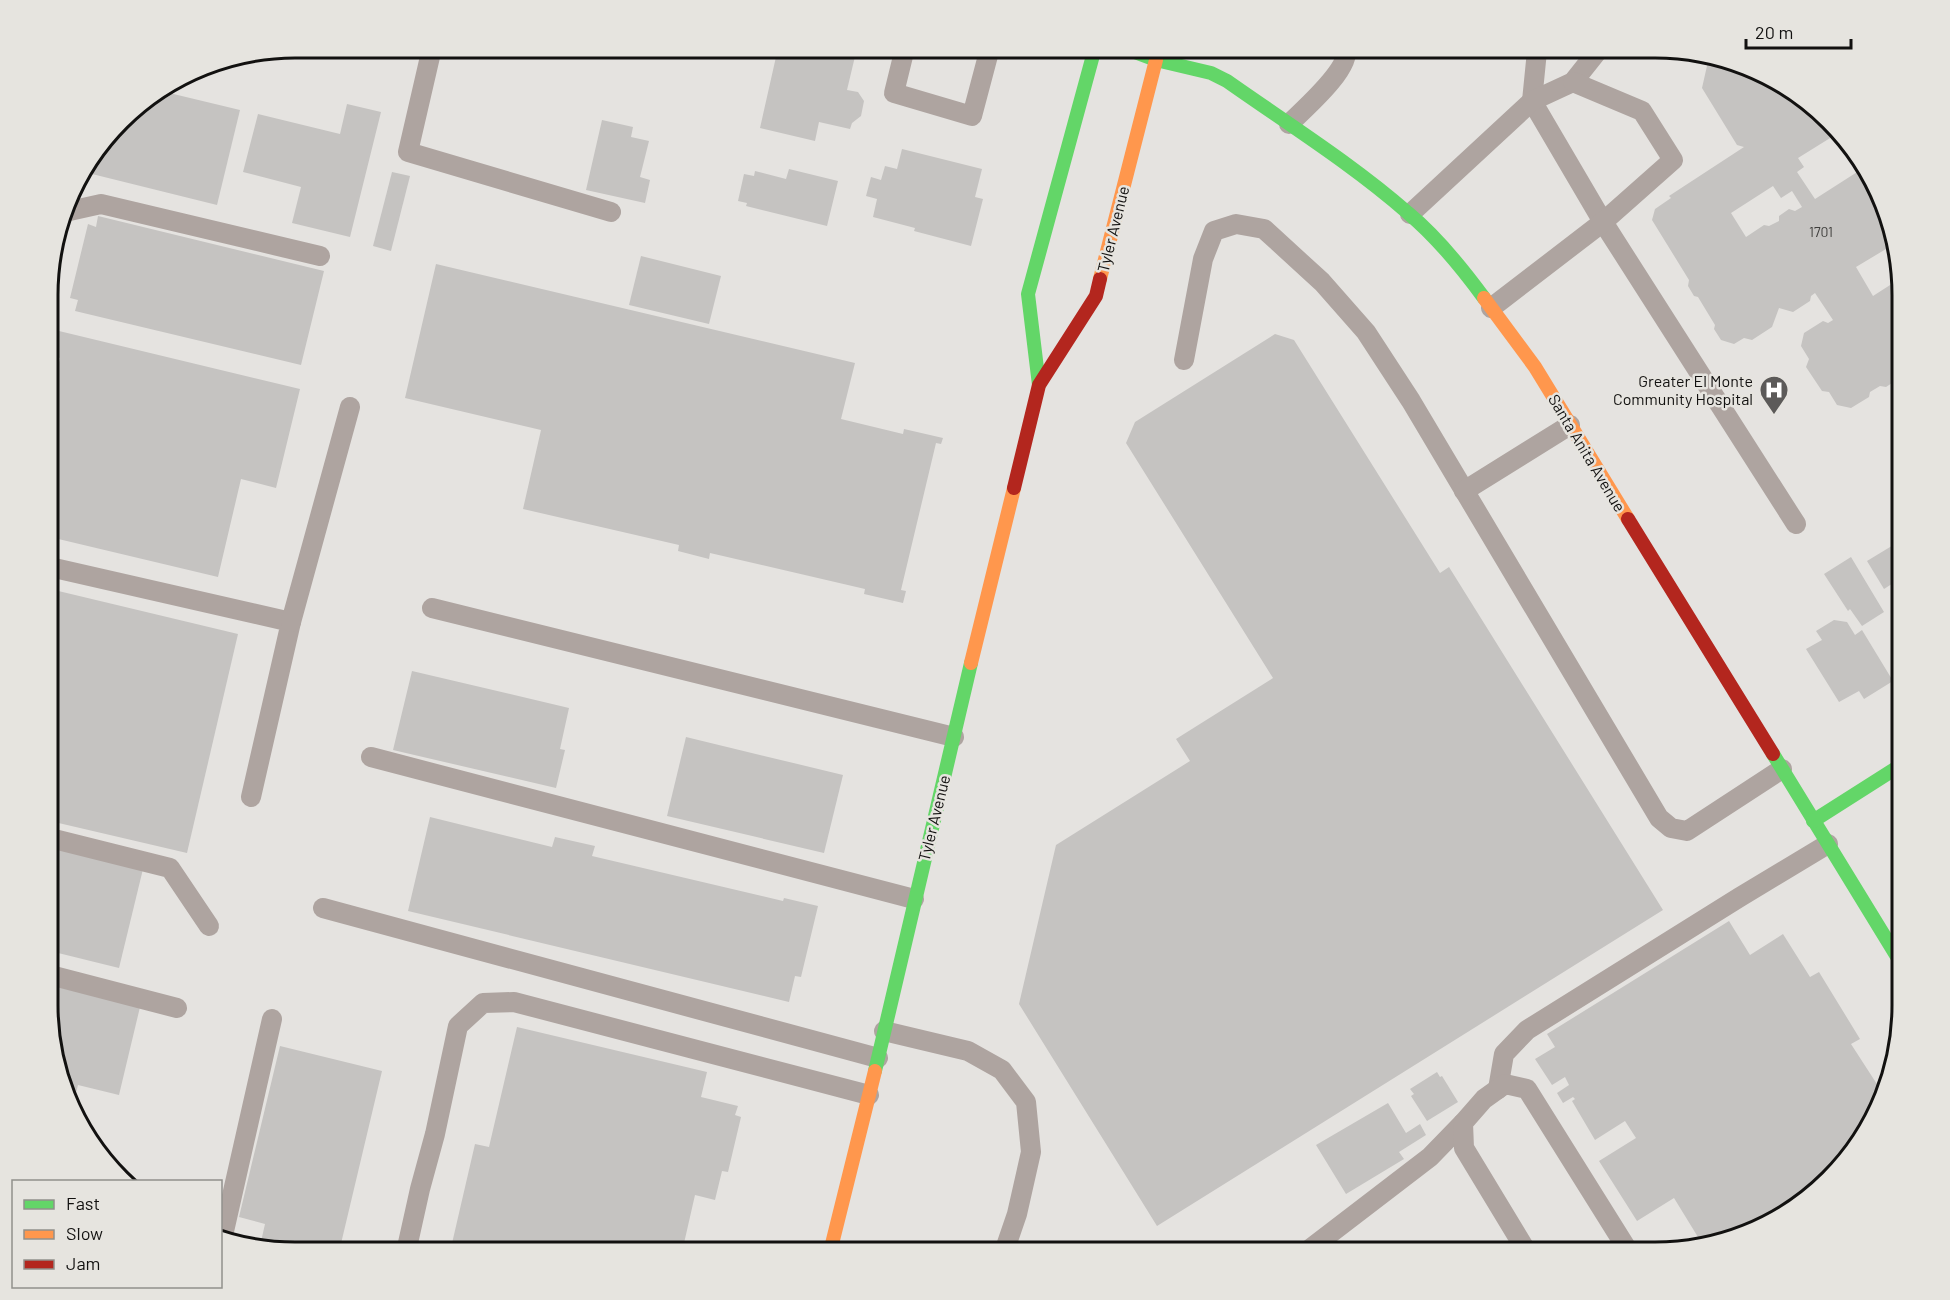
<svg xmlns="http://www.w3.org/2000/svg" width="1950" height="1300" viewBox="0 0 1950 1300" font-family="Barlow,sans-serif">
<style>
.building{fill:#c5c3c1;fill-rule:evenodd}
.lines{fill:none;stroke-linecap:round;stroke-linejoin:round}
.lane{stroke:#aea4a0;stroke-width:20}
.fast{stroke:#63d668;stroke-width:14}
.slow{stroke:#ff974d;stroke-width:14}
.jam{stroke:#b3261e;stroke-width:14}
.labels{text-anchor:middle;stroke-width:5;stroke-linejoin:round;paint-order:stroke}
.number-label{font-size:14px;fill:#3f3e3c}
.street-label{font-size:16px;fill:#121110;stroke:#e6e4df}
.poi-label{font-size:16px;fill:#121110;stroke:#e6e4df;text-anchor:end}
.rim{fill:none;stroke:#121110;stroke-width:3}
</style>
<rect width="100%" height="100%" fill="#e5e3e0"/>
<g class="building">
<path d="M778 48H857L847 90 858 92 864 101 861 116 852 123 850 129 819 122 815 141 760 128Z"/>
<path d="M1709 57 1734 61 1792 90 1835 135 1798 158 1804 167 1797 172 1815 199 1865 167 1869 172 1891 246 1856 267 1873 296 1901 278V377L1886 387 1880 386 1870 392 1869 397 1851 408 1837 405 1829 392 1822 391 1806 367 1809 359 1801 346 1804 333 1823 321 1828 323 1833 320 1815 293 1811 296 1810 301 1793 312 1779 308 1772 327 1752 340 1744 338 1734 344 1721 340 1714 329 1715 325 1698 297 1694 296 1688 286 1689 280 1652 220 1655 209 1671 198 1669 196 1744 147 1737 145 1702 88ZM1773 186 1781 198 1792 191 1802 207 1795 211 1789 209 1779 216V221L1769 226 1764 225 1746 237 1731 213Z"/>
<path d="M161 91 240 110 217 205 84 172 132 110Z"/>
<path d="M347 104 381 112 350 237 292 223 301 187 243 172 258 114 340 134Z"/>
<path d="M602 120 633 127 631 137 649 141 640 177 650 180 645 203 586 190Z"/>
<path d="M902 149 982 169 975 197 983 199 971 246 914 231 915 228 873 217 877 199 866 196 871 177 881 180 885 166 897 169Z"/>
<path d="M789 169 838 181 827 226 746 206 747 203 738 201 744 174 754 176 755 171 786 179Z"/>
<path d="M392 172 410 176 391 251 373 246Z"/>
<path d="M98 216 324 271 301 365 75 311 78 300 70 298 88 224 96 227Z"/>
<path d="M641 256 721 276 709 324 629 305Z"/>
<path d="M436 264 855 363 841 419 903 434 904 429 943 438 941 444 936 443 901 590 906 591 903 603 864 594 865 589 710 553 709 559 678 551 679 545 523 509 541 430 405 398Z"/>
<path d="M59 331 300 389 276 488 241 479 218 577 50 537V400L60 358 53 356Z"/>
<path d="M1275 334 1294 340 1440 573 1449 567 1663 910 1157 1226 1019 1004 1056 845 1190 761 1176 739 1273 678 1126 443 1135 422Z"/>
<path d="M1895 544 1901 554V578L1884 589 1867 561Z"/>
<path d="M1851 557 1884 612 1862 626 1850 609 1848 611 1824 574Z"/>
<path d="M50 589 238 634 187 853 50 821Z"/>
<path d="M1834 620 1847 622 1855 635 1862 630 1893 681 1864 699 1859 691 1839 702 1806 649 1822 640 1816 631Z"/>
<path d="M412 671 569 708 560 749 565 750 556 788 393 750Z"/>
<path d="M686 737 843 775 824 853 667 816Z"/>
<path d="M430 817 552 847 555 837 595 846 592 856 783 901 784 898 818 906 801 977 795 976 789 1002 408 911Z"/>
<path d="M50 847 143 869 119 968 50 951Z"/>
<path d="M1729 921 1750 955 1783 934 1810 977 1819 972 1860 1039 1851 1044 1884 1095 1860 1142 1778 1219 1701 1242 1674 1198 1637 1221 1599 1161 1636 1138 1625 1121 1595 1140 1572 1101 1575 1099 1573 1097 1563 1103 1557 1093 1569 1085 1565 1077 1552 1085 1535 1059 1555 1047 1547 1034Z"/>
<path d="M50 985 140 1007 119 1095 78 1085 73 1105 50 1037Z"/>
<path d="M517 1027 707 1072 701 1097 738 1106 735 1115 741 1117 728 1172 722 1171 715 1200 695 1195 682 1252H450L475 1144 489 1147Z"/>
<path d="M280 1046 382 1071 339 1252H295L260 1246 265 1224 239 1217Z"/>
<path d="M1437 1072 1440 1077 1442 1076 1458 1102 1427 1121 1411 1096 1414 1094 1410 1089Z"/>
<path d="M1388 1103 1406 1133 1420 1124 1426 1135 1399 1152 1404 1159 1346 1194 1316 1145Z"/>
</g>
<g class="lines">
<g class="lane">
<path d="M432 48 408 152 611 212"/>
<path d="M905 48 894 93 972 116 990 48"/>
<path d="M1539 48 1537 51 1532 101 1603 222 1796 524"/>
<path d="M1289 124C1304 109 1351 69 1346 48"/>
<path d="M65 212 101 204 320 256"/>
<path d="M1410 214 1532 101 1573 82 1600 48"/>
<path d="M1491 308 1603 222 1673 160 1642 111 1573 82"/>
<path d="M1184 360 1203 259 1214 231 1236 224 1264 229 1322 282 1366 332 1411 401 1659 818 1671 828 1687 831 1782 769"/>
<path d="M1464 491 1570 425"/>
<path d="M50 567 291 622 251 797"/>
<path d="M432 608 954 737"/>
<path d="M291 622 350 407"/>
<path d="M371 757 914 899"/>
<path d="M50 838 170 868 209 926"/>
<path d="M323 908 878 1058"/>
<path d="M50 975 177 1008"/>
<path d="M884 1031 968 1051 1002 1070 1026 1102 1031 1152 1017 1214 1004 1252"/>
<path d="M1498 1089 1504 1054 1527 1030 1740 897 1828 844"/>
<path d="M222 1240 272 1019"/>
<path d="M406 1252 420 1189 435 1134 458 1026 483 1003 514 1002 869 1095"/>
<path d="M1306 1252 1430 1157 1463 1123"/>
<path d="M1527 1252 1464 1148 1463 1123 1484 1099 1505 1084 1527 1089 1629 1252"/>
</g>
<g class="fast">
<path d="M1124 48 1156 60 1211 73 1227 81C1288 124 1352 164 1408 213 1437 237 1462 268 1484 298"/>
<path d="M1039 385 1028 294 1095 48"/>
<path d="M1773 754 1901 963"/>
<path d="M1813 821 1901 765"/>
<path d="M875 1071 971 663"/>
</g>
<g class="slow">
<path d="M1100 279 1156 60"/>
<path d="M1484 298 1535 367 1628 519"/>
<path d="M971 663 1014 488"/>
<path d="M830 1252 875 1071"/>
</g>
<g class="jam">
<path d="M1014 488 1039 385 1096 296 1100 279"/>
<path d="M1628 519 1773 754"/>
</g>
</g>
<defs>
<g id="hospital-pin" transform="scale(1.5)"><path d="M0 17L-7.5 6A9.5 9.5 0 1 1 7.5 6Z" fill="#5c5a59" stroke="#e6e4df"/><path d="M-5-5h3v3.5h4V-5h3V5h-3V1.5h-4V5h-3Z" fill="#fff"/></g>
</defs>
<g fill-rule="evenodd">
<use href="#hospital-pin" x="1774" y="390"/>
</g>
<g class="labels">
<g class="number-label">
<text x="1821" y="237">1701</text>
</g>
<g class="street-label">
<text transform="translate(1113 229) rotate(-76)" y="6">Tyler Avenue</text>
<text transform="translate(1587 453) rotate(59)" y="6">Santa Anita Avenue</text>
<text transform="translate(934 818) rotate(-76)" y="6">Tyler Avenue</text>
</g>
<g class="poi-label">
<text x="1753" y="387">Greater El Monte<tspan x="1753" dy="18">Community Hospital</tspan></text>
</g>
</g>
<path d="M0 0H1950V1300H0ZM295 58H1655A237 237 0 0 1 1892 295V1005A237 237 0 0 1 1655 1242H295A237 237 0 0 1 58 1005V295A237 237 0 0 1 295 58Z" fill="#e6e4df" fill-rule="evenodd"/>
<path class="rim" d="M295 58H1655A237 237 0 0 1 1892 295V1005A237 237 0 0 1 1655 1242H295A237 237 0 0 1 58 1005V295A237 237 0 0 1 295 58Z"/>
<rect x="12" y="1180" width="210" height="108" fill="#e6e4df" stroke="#91908c" stroke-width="1.5"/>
<rect x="24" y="1200" width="30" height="9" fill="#63d668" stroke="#91908c" stroke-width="1.5"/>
<text x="66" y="1210" font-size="18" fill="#121110">Fast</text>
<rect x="24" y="1230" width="30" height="9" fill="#ff974d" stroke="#91908c" stroke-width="1.5"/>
<text x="66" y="1240" font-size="18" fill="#121110">Slow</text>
<rect x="24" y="1260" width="30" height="9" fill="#b3261e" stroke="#91908c" stroke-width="1.5"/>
<text x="66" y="1270" font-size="18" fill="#121110">Jam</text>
<path d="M1746 39v9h105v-9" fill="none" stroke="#121110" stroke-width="3"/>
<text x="1755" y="39" font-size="18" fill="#121110" stroke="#e6e4df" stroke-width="4.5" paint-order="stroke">20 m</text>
</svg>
